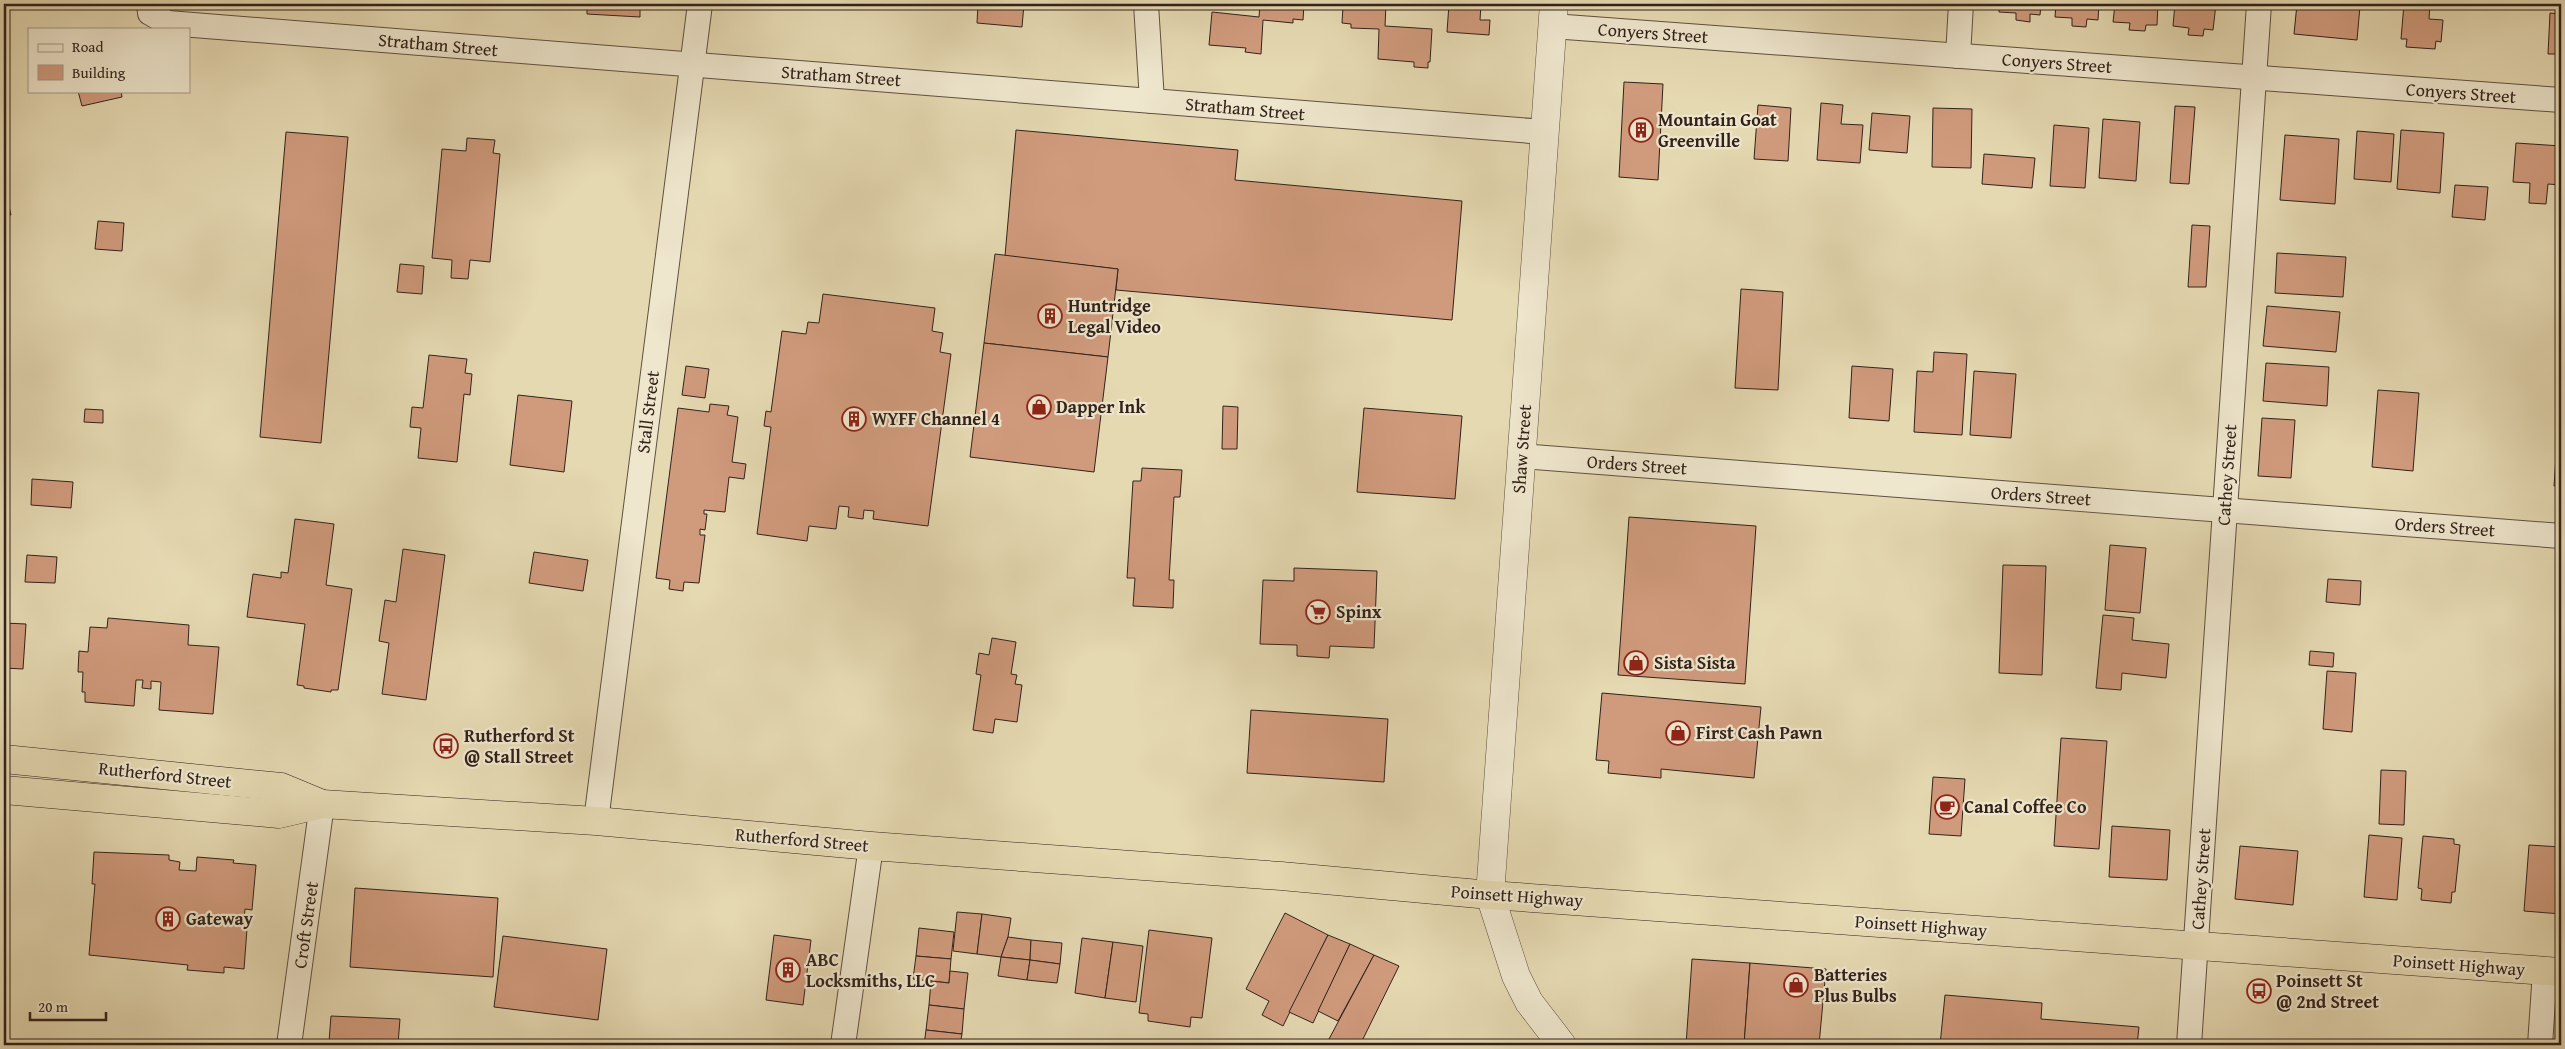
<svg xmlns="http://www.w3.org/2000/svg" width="2565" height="1049" viewBox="0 0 2565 1049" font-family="'Gentium Book Plus',serif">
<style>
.building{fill:#d09b7d;stroke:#32221a}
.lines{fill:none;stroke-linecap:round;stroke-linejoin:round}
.minor-casing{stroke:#5f5040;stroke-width:26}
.tertiary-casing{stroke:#5f5040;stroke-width:29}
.trunk-casing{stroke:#32221a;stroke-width:29}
.minor{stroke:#eee6cd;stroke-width:24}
.tertiary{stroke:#eee6cd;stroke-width:28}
.trunk{stroke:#e5d9b2;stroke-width:28}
.labels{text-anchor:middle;stroke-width:4.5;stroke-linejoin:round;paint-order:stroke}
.street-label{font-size:18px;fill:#32221a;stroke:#eee6cd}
.poi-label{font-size:18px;font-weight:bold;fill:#32221a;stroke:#eee6cd;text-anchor:start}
</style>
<rect width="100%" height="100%" fill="#e5d9b2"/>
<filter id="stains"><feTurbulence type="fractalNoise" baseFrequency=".004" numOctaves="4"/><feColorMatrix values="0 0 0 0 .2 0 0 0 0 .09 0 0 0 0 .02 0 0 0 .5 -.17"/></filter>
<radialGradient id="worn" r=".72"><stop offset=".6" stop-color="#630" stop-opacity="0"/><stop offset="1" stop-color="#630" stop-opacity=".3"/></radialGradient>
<g class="building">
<path d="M587 4H649L640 5V17L587 14Z"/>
<path d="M978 4H1024L1022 27 977 23Z"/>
<path d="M1260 4H1304L1303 20 1293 19V23L1263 20 1261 54 1245 52 1246 48 1209 45 1212 12 1259 17Z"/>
<path d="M1352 4H1386L1385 26 1432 29 1430 62H1428V68L1414 67V62L1378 59 1379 29 1351 28V24L1342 23 1343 7H1352Z"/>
<path d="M1449 4H1481L1480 20H1490L1489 35 1447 32Z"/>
<path d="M1999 4H2041L2040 15 2030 14V22L2016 20V13L1999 12Z"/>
<path d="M2056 4H2099L2098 20 2087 19 2086 27 2072 26V18L2055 17Z"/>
<path d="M2115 4H2158L2157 25H2146L2145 31 2129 30 2130 23 2113 22Z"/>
<path d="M2175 4H2216L2213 30 2204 29 2203 36 2188 35 2189 28 2173 26Z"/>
<path d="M2297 4 2360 6 2357 40 2294 34Z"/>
<path d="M2404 4H2430L2429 19 2443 20 2441 42 2436 41 2435 49 2406 47 2407 39H2401Z"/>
<path d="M2550 13 2561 14V54H2548Z"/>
<path d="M1624 82 1663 84 1658 180 1619 177Z"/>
<path d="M78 91H121L122 97 82 106Z"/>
<path d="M1821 103 1843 105 1841 124 1863 125 1860 163 1817 160Z"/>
<path d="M1758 105 1791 108 1788 161 1754 159Z"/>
<path d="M2175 106 2195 107 2189 184 2170 183Z"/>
<path d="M1933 108 1972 109 1971 168 1932 167Z"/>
<path d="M1872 113 1910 116 1907 153 1869 150Z"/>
<path d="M2103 119 2140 122 2136 181 2099 178Z"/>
<path d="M2054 125 2089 128 2085 188 2050 186Z"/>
<path d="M1016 130 1238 150 1235 180 1462 201 1452 320 1116 290 1118 269 1005 256Z"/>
<path d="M2401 130 2444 133 2440 193 2397 189Z"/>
<path d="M2357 131 2394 134 2391 182 2354 179Z"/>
<path d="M286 132 348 137 321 443 260 437Z"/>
<path d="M2285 135 2339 139 2335 204 2280 200Z"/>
<path d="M467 138 495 140 493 153 500 154 490 262 470 260 468 279 451 278 452 260 432 258 442 149 466 151Z"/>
<path d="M2516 143 2561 146V185L2548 184 2546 204 2529 203 2530 183 2513 182Z"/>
<path d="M1984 154 2035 158 2032 188 1982 184Z"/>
<path d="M4 185 11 215 4 216Z"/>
<path d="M2455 185 2488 187 2485 220 2452 217Z"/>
<path d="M98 221 124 223 122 251 95 249Z"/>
<path d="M2192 225 2210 226 2206 287H2188Z"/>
<path d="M2277 253 2346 257 2343 297 2275 293Z"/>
<path d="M995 254 1118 269 1108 357 984 343Z"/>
<path d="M400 264 424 266 422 294 397 292Z"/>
<path d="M1741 289 1783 292 1778 390 1735 388Z"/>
<path d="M823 294 935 308 932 331 943 333 940 352 951 354 928 526 873 519 874 511 864 510 863 519 848 517 849 507 839 506 836 529 809 526 807 541 757 534 771 427 764 426 766 411 771 412 782 331 806 334 808 322 819 323Z"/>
<path d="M2267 306 2340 312 2336 352 2263 346Z"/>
<path d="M984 343 1108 357 1094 472 970 457Z"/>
<path d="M1934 352 1967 354 1962 435 1914 432 1917 371 1933 372Z"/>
<path d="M429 355 467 359 465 373 472 374 470 395 464 394 457 462 418 458 421 428 410 427 412 407 423 408Z"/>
<path d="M2266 363 2329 367 2327 406 2263 401Z"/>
<path d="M686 366 709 369 705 398 682 395Z"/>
<path d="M1852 366 1893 369 1889 421 1849 418Z"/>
<path d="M1974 371 2016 374 2011 438 1970 435Z"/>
<path d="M2378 390 2419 393 2413 471 2372 467Z"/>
<path d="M518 395 572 401 564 472 510 465Z"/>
<path d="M710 404 729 406 727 415 738 417 732 462 746 464 744 479 729 477 725 512 704 510V514H707L705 530 700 529V535H705L699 583 684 582 683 591 669 589 670 580 656 578 678 408 709 412Z"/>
<path d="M1223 406 1238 407 1237 449H1222Z"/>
<path d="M1364 408 1462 416 1455 499 1357 492Z"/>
<path d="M85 409 103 410V423L84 422Z"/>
<path d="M2262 418 2295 420 2291 478 2258 476Z"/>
<path d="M2557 442H2561V486H2554Z"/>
<path d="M1142 468 1182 470 1180 497H1174L1169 580H1174L1173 608 1133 606 1135 578H1127L1133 481H1141Z"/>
<path d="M32 479 73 482 71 508 31 505Z"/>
<path d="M1629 517 1756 526 1745 684 1618 675Z"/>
<path d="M295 519 334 524 326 585 352 589 338 690H331V692L304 688V686L297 685 305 624 247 617 253 574 281 578V572L288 573Z"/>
<path d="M2110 545 2146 548 2140 613 2105 610Z"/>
<path d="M403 549 445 555 426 700 382 694 389 643 379 641 385 600 396 602Z"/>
<path d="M534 552 588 560 583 591 529 583Z"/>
<path d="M27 555 57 557 55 583 25 582Z"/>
<path d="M2003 565 2046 566 2042 675 1999 673Z"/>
<path d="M1294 568 1377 571 1374 648 1330 646 1329 658 1297 656V645L1260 644 1263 580 1294 581Z"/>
<path d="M2328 579 2361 581 2360 605 2326 602Z"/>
<path d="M2103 615 2134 618 2132 640 2169 644 2166 678 2122 673 2121 690 2096 688Z"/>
<path d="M108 618 189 625 188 645 219 647 213 714 159 710 161 682 151 681V689L142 688 143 680H136L134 706 85 702V692H82L83 672H78L79 651 88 652 90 627 107 628Z"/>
<path d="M4 623 26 624 23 669 4 668Z"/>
<path d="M992 638 1016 642 1011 674 1017 675 1015 684 1022 685 1017 722 995 719 993 733 973 730 981 675 976 674 979 653 989 655Z"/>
<path d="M2310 651 2334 653 2333 667 2309 665Z"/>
<path d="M2327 671 2356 673 2352 732 2323 729Z"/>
<path d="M1602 693 1761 707 1754 778 1661 769V778L1608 773 1609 761 1596 760Z"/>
<path d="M1251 710 1388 719 1384 782 1247 773Z"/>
<path d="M2061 738 2107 741 2099 849 2054 846Z"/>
<path d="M2381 770 2406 771 2404 825 2379 824Z"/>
<path d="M1933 777 1965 779 1961 836 1929 834Z"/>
<path d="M2112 826 2170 830 2167 880 2109 877Z"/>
<path d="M2369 835 2402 838 2397 900 2364 897Z"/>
<path d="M2423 836 2454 839V844L2460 845 2455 892H2452L2451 903 2421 900 2422 889 2418 888Z"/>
<path d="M2529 845 2561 847V914L2524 911Z"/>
<path d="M2240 846 2298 851 2293 905 2235 899Z"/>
<path d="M94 852 169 855V860L180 862 179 870 196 871 197 857 234 860 233 863 256 865 252 910 245 909 243 929H247L244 969 224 967V973L187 970 188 965 89 955 95 884H92Z"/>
<path d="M355 888 498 898 493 977 350 967Z"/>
<path d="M957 912 982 914 977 954 953 951Z"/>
<path d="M1285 913 1328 935 1283 1026 1262 1015 1269 1001 1246 989Z"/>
<path d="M982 914 1011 918 1008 937 1001 957 977 954Z"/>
<path d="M919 928 954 932 951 959 916 956Z"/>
<path d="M1149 930 1212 938 1202 1018 1191 1017 1190 1027 1148 1021V1014L1139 1013Z"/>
<path d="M774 935 811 940 803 1005 766 1000Z"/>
<path d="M1328 935 1350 944 1313 1023 1289 1012Z"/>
<path d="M503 936 607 949 598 1020 494 1007Z"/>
<path d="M1008 937 1031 940 1030 960 1001 957Z"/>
<path d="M1082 938 1113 942 1105 998 1075 993Z"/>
<path d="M1031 940 1062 943 1060 964 1030 960Z"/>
<path d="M1113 942 1143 946 1136 1002 1105 998Z"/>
<path d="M1350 944 1374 955 1338 1021 1318 1011Z"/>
<path d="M1374 955 1399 966 1360 1045H1341L1329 1039Z"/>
<path d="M916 956 951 959 949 983 913 979Z"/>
<path d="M1001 957 1030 960 1027 980 998 976Z"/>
<path d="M1692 959 1750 963 1744 1045H1686Z"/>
<path d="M1030 960 1060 964 1057 983 1027 980Z"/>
<path d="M1750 963 1826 969 1819 1045H1744Z"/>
<path d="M950 971 968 973 964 1009 929 1005 931 981 949 983Z"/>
<path d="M1945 995 2042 1003 2041 1019 2139 1027 2137 1045H1940Z"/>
<path d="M929 1005 964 1009 962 1034 926 1030Z"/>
<path d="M331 1016 400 1019 398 1044 338 1045V1043L329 1042Z"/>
<path d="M926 1030 962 1034 960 1045H924Z"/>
</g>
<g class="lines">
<g class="minor-casing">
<g id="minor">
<path d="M149 4 150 13 168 23 1544 132"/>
<path d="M1146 4 1152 101"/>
<path d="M1552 26 2561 100"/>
<path d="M1958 56 1961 4"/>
<path d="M1521 456 2561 536"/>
<path d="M596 821 700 4"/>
<path d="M289 1045 322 804"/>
<path d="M843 1045 871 846"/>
<path d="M2189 1045 2259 4"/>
<path d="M2540 1045 2545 971"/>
</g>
</g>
<g class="tertiary-casing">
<path id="tertiary" d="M1554 4 1490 895 1516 976 1529 1002 1562 1045"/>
</g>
<g class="trunk-casing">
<g id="trunk">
<path d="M4 759 281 787 322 804"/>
<path d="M4 790 279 814 322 804 596 821 871 846 1281 876 1490 895 2561 972"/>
</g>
</g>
<use href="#minor" class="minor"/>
<use href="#tertiary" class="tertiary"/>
<use href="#trunk" class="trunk"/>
</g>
<defs>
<g id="building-ring" transform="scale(1.25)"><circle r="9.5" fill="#eee6cd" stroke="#8f2418" stroke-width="1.5"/><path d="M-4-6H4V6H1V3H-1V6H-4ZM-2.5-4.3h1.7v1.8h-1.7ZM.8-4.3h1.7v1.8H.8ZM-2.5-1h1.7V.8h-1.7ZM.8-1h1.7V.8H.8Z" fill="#8f2418"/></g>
<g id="shop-ring" transform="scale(1.25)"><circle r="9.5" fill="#eee6cd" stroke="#8f2418" stroke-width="1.5"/><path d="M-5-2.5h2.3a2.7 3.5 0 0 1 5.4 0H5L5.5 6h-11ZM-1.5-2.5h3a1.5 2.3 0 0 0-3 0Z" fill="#8f2418"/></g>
<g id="supermarket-ring" transform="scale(1.25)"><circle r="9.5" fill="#eee6cd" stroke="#8f2418" stroke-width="1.5"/><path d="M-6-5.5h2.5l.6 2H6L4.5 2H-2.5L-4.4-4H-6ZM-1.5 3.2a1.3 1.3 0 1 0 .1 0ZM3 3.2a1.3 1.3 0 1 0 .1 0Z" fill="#8f2418"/></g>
<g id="bus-ring" transform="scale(1.25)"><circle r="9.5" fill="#eee6cd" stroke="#8f2418" stroke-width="1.5"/><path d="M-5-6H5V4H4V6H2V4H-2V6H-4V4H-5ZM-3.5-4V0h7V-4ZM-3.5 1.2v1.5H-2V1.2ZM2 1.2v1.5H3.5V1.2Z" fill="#8f2418"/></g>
<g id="cafe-ring" transform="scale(1.25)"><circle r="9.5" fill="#eee6cd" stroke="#8f2418" stroke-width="1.5"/><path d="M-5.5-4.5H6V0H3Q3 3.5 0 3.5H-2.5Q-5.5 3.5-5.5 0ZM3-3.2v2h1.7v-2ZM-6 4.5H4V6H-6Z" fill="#8f2418"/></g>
</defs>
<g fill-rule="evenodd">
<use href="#building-ring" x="1641" y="130"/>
<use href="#building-ring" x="1050" y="316"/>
<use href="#shop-ring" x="1039" y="407"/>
<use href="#building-ring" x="854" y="419"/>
<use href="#supermarket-ring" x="1318" y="612"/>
<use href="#shop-ring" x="1636" y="663"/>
<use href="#shop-ring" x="1678" y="733"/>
<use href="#bus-ring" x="446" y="746"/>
<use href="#cafe-ring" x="1947" y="807"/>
<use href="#building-ring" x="168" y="919"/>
<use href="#building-ring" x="788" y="970"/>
<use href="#shop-ring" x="1796" y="985"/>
<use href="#bus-ring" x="2259" y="991"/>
</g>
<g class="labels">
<g class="street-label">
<text transform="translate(1653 33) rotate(4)" y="6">Conyers Street</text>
<text transform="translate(438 45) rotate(5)" y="6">Stratham Street</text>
<text transform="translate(2057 63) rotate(4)" y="6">Conyers Street</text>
<text transform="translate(841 76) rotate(4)" y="6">Stratham Street</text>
<text transform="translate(2461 93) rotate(4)" y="6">Conyers Street</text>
<text transform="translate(1245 109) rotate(5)" y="6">Stratham Street</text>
<text transform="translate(648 412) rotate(-83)" y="6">Stall Street</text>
<text transform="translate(1522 449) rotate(-86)" y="6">Shaw Street</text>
<text transform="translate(1637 465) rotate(4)" y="6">Orders Street</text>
<text transform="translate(2227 475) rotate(-86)" y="6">Cathey Street</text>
<text transform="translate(2041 496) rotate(4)" y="6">Orders Street</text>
<text transform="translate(2445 527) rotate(4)" y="6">Orders Street</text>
<text transform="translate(165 775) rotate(6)" y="6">Rutherford Street</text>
<text transform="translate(802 840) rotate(5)" y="6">Rutherford Street</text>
<text transform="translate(2201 879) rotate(-86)" y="6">Cathey Street</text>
<text transform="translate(1517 896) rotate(4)" y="6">Poinsett Highway</text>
<text transform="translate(306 925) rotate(-82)" y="6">Croft Street</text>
<text transform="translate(1921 926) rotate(4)" y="6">Poinsett Highway</text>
<text transform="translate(2459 965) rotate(4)" y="6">Poinsett Highway</text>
</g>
<g class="poi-label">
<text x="1658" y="126">Mountain Goat<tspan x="1658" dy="21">Greenville</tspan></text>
<text x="1068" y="312">Huntridge<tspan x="1068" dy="21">Legal Video</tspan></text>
<text x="1056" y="413">Dapper Ink</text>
<text x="872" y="425">WYFF Channel 4</text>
<text x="1336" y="618">Spinx</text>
<text x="1654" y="669">Sista Sista</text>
<text x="1696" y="739">First Cash Pawn</text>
<text x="464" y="742">Rutherford St<tspan x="464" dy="21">@ Stall Street</tspan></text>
<text x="1964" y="813">Canal Coffee Co</text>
<text x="186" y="925">Gateway</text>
<text x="806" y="966">ABC<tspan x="806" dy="21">Locksmiths, LLC</tspan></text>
<text x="1814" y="981">Batteries<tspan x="1814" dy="21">Plus Bulbs</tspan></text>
<text x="2276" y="987">Poinsett St<tspan x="2276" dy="21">@ 2nd Street</tspan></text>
</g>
</g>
<rect width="2565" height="1049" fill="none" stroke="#e5d9b2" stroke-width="20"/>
<rect x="5" y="5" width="2555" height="1039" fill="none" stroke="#32221a" stroke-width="2.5"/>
<rect x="10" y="10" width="2545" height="1029" fill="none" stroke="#32221a"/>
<rect x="28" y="28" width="162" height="65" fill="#eee6cd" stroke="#a39885"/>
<rect x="38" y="44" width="25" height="8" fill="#eee6cd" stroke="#a39885"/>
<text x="72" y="52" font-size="15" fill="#32221a">Road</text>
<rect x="38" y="65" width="25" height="15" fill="#d09b7d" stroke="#a39885"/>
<text x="72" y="78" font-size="15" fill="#32221a">Building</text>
<path d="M30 1012v8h76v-8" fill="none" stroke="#32221a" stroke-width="2.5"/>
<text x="38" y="1012" font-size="15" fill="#32221a" stroke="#eee6cd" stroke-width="4" paint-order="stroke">20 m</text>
<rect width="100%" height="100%" filter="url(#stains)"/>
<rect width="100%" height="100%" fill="url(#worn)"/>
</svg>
